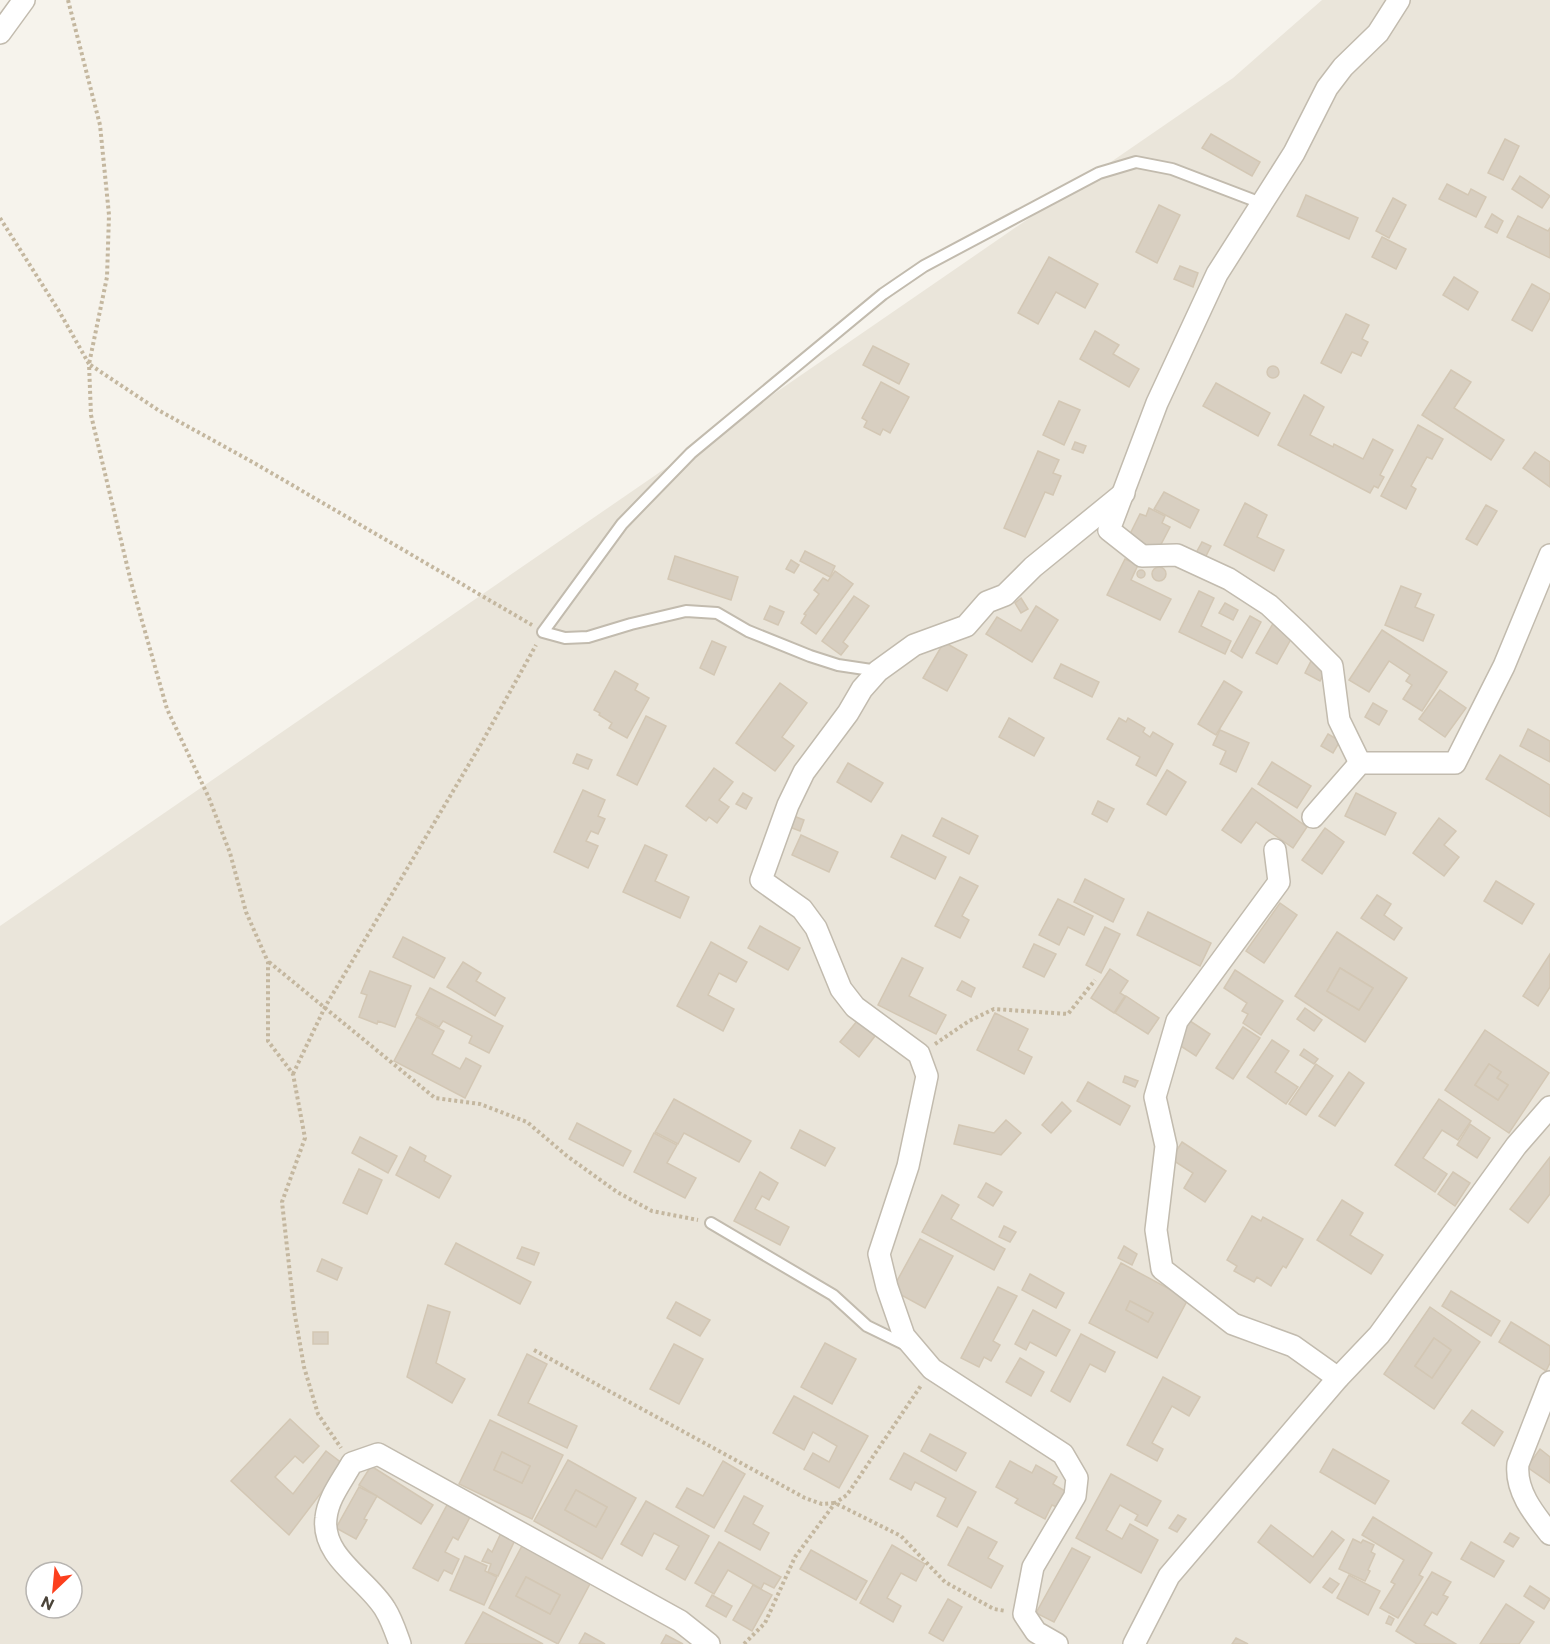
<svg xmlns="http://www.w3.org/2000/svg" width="1550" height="1644" viewBox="0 0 1550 1644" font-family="Commissioner,sans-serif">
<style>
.residential{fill:#eae5da;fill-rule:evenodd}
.building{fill:#d8cfc1;stroke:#d3c7b4;stroke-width:1.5;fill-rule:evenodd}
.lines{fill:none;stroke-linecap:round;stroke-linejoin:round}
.lane-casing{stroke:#c2bbae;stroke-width:14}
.street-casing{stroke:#c2bbae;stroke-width:24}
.path{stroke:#c4b79f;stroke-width:4;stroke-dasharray:3 3;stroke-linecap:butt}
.lane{stroke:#fff;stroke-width:10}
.street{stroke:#fff;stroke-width:21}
</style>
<rect width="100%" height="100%" fill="#f6f3ec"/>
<path class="residential" d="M1322 0H1550V1644H0V926L1233 78ZM36 1572H72V1608H36Z"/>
<g class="building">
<path d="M1211 134 1260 162 1252 176 1202 148Z"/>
<path d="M1505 139 1519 146 1503 180 1488 173Z"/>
<path d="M1520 176 1550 196 1542 208 1512 189Z"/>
<path d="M1447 184 1468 195 1471 189 1486 197 1476 217 1439 199Z"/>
<path d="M1306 195 1358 218 1349 239 1297 216Z"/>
<path d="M1393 198 1406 205 1389 238 1376 231Z"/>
<path d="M1159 205 1180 215 1157 263 1136 252Z"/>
<path d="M1492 214 1503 221 1497 233 1485 227Z"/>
<path d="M1518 216 1548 231 1550 228V258L1507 237Z"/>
<path d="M1382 237 1406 249 1396 269 1372 257Z"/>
<path d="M1049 257 1098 284 1085 308 1056 292 1038 324 1018 313Z"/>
<path d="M1180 266 1198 273 1193 287 1174 279Z"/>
<path d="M1454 277 1478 292 1468 310 1443 295Z"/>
<path d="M1532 284 1550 294V298L1532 331 1512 320Z"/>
<path d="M1346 314 1369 325 1362 339 1368 342 1361 356 1352 352 1341 373 1321 363Z"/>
<path d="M1095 331 1119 345 1113 354 1139 369 1129 387 1080 359Z"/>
<path d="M873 346 909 364 899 384 863 365Z"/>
<circle cx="1273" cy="372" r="6"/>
<path d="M1451 370 1471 382 1454 408 1504 440 1491 460 1422 415Z"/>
<path d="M881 382 909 397 890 433 883 429 880 435 864 427 867 421 862 418Z"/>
<path d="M1216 383 1270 413 1258 436 1203 406Z"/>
<path d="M1304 395 1324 407 1310 435 1333 447 1334 444 1363 459 1373 439 1393 450 1380 475 1384 477 1378 488 1374 486 1370 493 1278 445Z"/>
<path d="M1059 401 1080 410 1064 445 1043 435Z"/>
<path d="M1418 425 1443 439 1432 459 1427 457 1411 486 1416 489 1406 509 1381 496Z"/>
<path d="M1075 442 1086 446 1083 453 1072 449Z"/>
<path d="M1038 451 1059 460 1053 473 1061 476 1053 495 1045 492 1025 537 1004 528Z"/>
<path d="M1535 452 1550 462V487L1523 468Z"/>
<path d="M1164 492 1199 510 1190 528 1154 509Z"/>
<path d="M1245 503 1267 515 1257 537 1284 550 1274 571 1224 545Z"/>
<path d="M1486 505 1497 511 1477 545 1466 539Z"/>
<path d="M1149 508 1165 516 1162 523 1170 527 1157 552 1128 538 1140 514 1146 516Z"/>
<path d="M1202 542 1211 546 1205 558 1196 553Z"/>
<path d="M805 551 835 566 830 577 800 561Z"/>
<path d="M675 556 738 577 731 600 668 579Z"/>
<path d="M1125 559 1138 565 1131 580 1171 599 1160 620 1107 595Z"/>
<path d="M791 560 799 565 794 573 786 569Z"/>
<circle cx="1159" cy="574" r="7"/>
<circle cx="1141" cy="574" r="4"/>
<path d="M835 571 853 584 816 634 801 623 806 615 804 614 819 594 814 590 823 578 828 581Z"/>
<path d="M1401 586 1421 594 1415 607 1434 615 1423 641 1385 625Z"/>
<path d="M1199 591 1214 598 1201 626 1231 641 1225 654 1179 632Z"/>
<path d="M854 596 869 606 843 642 848 646 841 655 822 641Z"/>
<path d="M1021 598 1028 609 1021 613 1015 603Z"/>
<path d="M1225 603 1238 610 1233 620 1219 613Z"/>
<path d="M770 606 784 612 778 625 764 619Z"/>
<path d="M1036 606 1058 620 1032 662 986 634 997 617 1021 631Z"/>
<path d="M1250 616 1261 622 1242 658 1231 651Z"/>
<path d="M1275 620 1295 632 1277 664 1256 653Z"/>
<path d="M1382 630 1447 672 1422 711 1403 699 1412 685 1406 681 1410 675 1389 661 1369 692 1349 680Z"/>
<path d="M712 641 726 647 714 675 700 668Z"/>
<path d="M944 642 967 655 947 691 923 678Z"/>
<path d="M1312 659 1327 667 1320 681 1305 673Z"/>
<path d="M1061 664 1099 682 1092 697 1054 678Z"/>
<path d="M615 671 638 684 635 690 649 698 627 738 609 728 612 723 599 715 600 713 594 710Z"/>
<path d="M1224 681 1242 692 1216 735 1198 724Z"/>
<path d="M780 683 807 703 782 737 794 746 775 771 736 743Z"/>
<path d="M1440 690 1466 708 1445 737 1419 719Z"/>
<path d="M1373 703 1387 711 1379 725 1365 717Z"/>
<path d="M646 716 666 726 637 785 617 775Z"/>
<path d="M1009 718 1044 738 1034 756 999 737Z"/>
<path d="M1119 718 1126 722 1128 718 1145 728 1143 732 1150 737 1153 732 1173 744 1156 776 1136 765 1140 757 1107 739Z"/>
<path d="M1528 729 1550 741V762L1520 746Z"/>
<path d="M1220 730 1249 743 1236 772 1220 764 1226 751 1213 745Z"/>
<path d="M1328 734 1340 741 1333 753 1321 746Z"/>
<path d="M577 754 592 760 588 769 573 763Z"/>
<path d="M1500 755 1550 785V817L1486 779Z"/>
<path d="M1272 762 1311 786 1297 808 1258 784Z"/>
<path d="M848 763 883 783 871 802 837 782Z"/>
<path d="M714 768 733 782 719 800 729 807 717 823 709 817 706 821 686 806Z"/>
<path d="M1167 770 1186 782 1166 815 1147 804Z"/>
<path d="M1252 788 1307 827 1293 848 1256 822 1241 843 1222 830Z"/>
<path d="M583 790 605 800 598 816 605 819 598 834 591 831 586 841 598 846 588 868 554 852Z"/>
<path d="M743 793 752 798 746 809 736 804Z"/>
<path d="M1356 793 1396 813 1385 835 1345 816Z"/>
<path d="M1098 801 1114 809 1107 822 1092 814Z"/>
<path d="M791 815 804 820 800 831 787 826Z"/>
<path d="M942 818 978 836 969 854 933 836Z"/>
<path d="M1439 818 1456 831 1444 845 1459 857 1444 876 1413 853Z"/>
<path d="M1325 828 1344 842 1322 874 1302 860Z"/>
<path d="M801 835 838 852 829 872 792 855Z"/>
<path d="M902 835 946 857 935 879 891 857Z"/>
<path d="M645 845 667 855 655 881 689 897 680 918 623 892Z"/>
<path d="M960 877 978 886 962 916 969 920 960 938 935 926Z"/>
<path d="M1085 879 1124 899 1113 922 1074 902Z"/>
<path d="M1496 881 1534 904 1522 924 1484 901Z"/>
<path d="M1377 895 1391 904 1384 915 1402 928 1394 940 1361 918Z"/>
<path d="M1058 899 1093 916 1084 935 1068 927 1059 945 1039 935Z"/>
<path d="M1280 903 1297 915 1264 963 1246 951Z"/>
<path d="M1148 912 1211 943 1200 966 1137 935Z"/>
<path d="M760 926 800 948 788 970 748 948Z"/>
<path d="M1105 927 1120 934 1101 973 1086 965Z"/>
<path d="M1337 932 1407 978 1365 1042 1295 996ZM1340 968 1373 988 1359 1010 1327 991Z"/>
<path d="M403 937 445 958 434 978 393 957Z"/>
<path d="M711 942 747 962 736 982 719 973 708 995 734 1009 723 1031 677 1006Z"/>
<path d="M1034 944 1056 954 1044 977 1023 967Z"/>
<path d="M1550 954V987L1538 1006 1523 996Z"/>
<path d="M902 958 923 968 909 996 946 1015 936 1034 878 1005Z"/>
<path d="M463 962 481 973 476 981 505 998 495 1016 447 987Z"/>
<path d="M1340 968 1373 988 1359 1010 1327 991Z"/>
<path d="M1110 969 1128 981 1120 993 1125 996 1114 1013 1091 998Z"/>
<path d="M1235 970 1283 1001 1261 1035 1243 1023 1248 1014 1242 1011 1247 1003 1224 988Z"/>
<path d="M370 971 411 986 395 1027 378 1021 377 1024 359 1017 367 995 361 993Z"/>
<path d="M962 981 975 988 971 997 957 990Z"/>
<path d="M430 988 503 1026 489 1053 469 1043 472 1036 443 1021 439 1027 416 1015Z"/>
<path d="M1126 996 1159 1018 1148 1034 1115 1013Z"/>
<path d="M1305 1008 1322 1020 1314 1031 1297 1019Z"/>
<path d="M995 1013 1028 1029 1018 1050 1032 1057 1024 1074 977 1050Z"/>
<path d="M417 1017 444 1031 432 1054 460 1069 466 1058 481 1066 465 1098 394 1061Z"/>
<path d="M857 1021 875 1036 859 1057 840 1042Z"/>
<path d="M1190 1021 1210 1034 1196 1056 1176 1043Z"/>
<path d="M1243 1027 1260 1038 1233 1079 1216 1068Z"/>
<path d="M1485 1030 1549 1073 1509 1133 1445 1090ZM1489 1064 1501 1072 1497 1078 1508 1085 1498 1100 1475 1085Z"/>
<path d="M1272 1040 1289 1051 1275 1072 1298 1087 1286 1104 1247 1077Z"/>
<path d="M1304 1049 1318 1059 1314 1064 1300 1055Z"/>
<path d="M1316 1064 1333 1076 1306 1115 1289 1104Z"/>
<path d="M1489 1064 1501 1072 1497 1078 1508 1085 1498 1100 1475 1085Z"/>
<path d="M1349 1072 1364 1083 1335 1126 1319 1116Z"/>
<path d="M1125 1076 1138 1081 1135 1087 1123 1082Z"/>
<path d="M1088 1082 1130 1106 1120 1125 1077 1101Z"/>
<path d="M674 1099 751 1141 739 1162 684 1133 678 1144 655 1132Z"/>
<path d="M1439 1099 1471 1121 1458 1140 1442 1130 1423 1158 1447 1174 1435 1192 1395 1165Z"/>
<path d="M1062 1102 1071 1111 1051 1133 1042 1125Z"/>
<path d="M1006 1120 1021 1133 1001 1155 954 1144 959 1125 994 1133Z"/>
<path d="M577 1123 631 1151 623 1166 569 1139Z"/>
<path d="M1470 1124 1490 1138 1477 1158 1457 1145Z"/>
<path d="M800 1130 835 1148 825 1166 791 1148Z"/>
<path d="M654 1133 677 1145 667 1163 696 1178 685 1198 634 1172Z"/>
<path d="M360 1137 397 1156 388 1173 352 1153Z"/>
<path d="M1182 1142 1226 1171 1205 1202 1184 1188 1193 1173 1171 1159Z"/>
<path d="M410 1147 426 1156 424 1161 451 1176 439 1198 396 1175Z"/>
<path d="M1550 1157V1194L1528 1223 1510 1209Z"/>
<path d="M359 1169 382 1180 367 1214 343 1203Z"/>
<path d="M760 1172 778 1183 769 1200 762 1196 755 1209 789 1227 780 1245 734 1221Z"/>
<path d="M1453 1172 1470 1183 1455 1206 1438 1194Z"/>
<path d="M986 1183 1002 1192 993 1206 978 1197Z"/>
<path d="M942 1195 959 1205 951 1219 1005 1249 994 1270 922 1232Z"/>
<path d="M1342 1200 1363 1213 1350 1235 1383 1255 1371 1274 1317 1240Z"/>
<path d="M1252 1216 1261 1221 1263 1217 1303 1239 1286 1268 1283 1266 1271 1286 1257 1277 1254 1282 1234 1271 1237 1266 1227 1260Z"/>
<path d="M1004 1226 1016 1232 1010 1242 999 1237Z"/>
<path d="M920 1239 953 1256 925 1308 892 1290Z"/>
<path d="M456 1243 531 1282 520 1304 445 1264Z"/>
<path d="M1124 1246 1137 1254 1132 1265 1118 1258Z"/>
<path d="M522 1247 539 1253 534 1265 517 1258Z"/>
<path d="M322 1259 342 1268 337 1280 317 1271Z"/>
<path d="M1121 1263 1188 1299 1157 1358 1089 1323ZM1130 1301 1153 1313 1148 1322 1126 1310Z"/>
<path d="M1030 1274 1064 1293 1056 1308 1022 1290Z"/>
<path d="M998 1287 1017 1296 993 1341 1000 1345 991 1361 984 1357 979 1367 961 1358Z"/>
<path d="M1451 1291 1500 1321 1491 1336 1442 1306Z"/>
<path d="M1130 1301 1153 1313 1148 1322 1126 1310Z"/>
<path d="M676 1302 710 1320 700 1336 667 1318Z"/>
<path d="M428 1305 450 1312 436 1363 465 1379 452 1403 407 1377Z"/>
<path d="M1430 1307 1480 1342 1434 1409 1384 1374ZM1434 1338 1451 1350 1432 1378 1415 1366Z"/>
<path d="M1033 1310 1070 1330 1056 1356 1030 1342 1026 1350 1015 1344Z"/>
<path d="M1511 1322 1550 1346V1363L1546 1371 1499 1342Z"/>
<rect x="313" y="1332" width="15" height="12"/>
<path d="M1081 1334 1115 1352 1105 1372 1090 1364 1070 1402 1051 1391Z"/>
<path d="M1434 1338 1451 1350 1432 1378 1415 1366Z"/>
<path d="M825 1343 856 1359 832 1404 801 1387Z"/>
<path d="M674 1344 703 1359 679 1404 650 1389Z"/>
<path d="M527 1354 547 1364 528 1403 577 1426 567 1448 498 1415Z"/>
<path d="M1020 1358 1044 1372 1031 1396 1006 1382Z"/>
<path d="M1163 1377 1200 1397 1189 1416 1172 1406 1152 1443 1163 1449 1157 1461 1127 1445Z"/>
<path d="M794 1396 868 1436 839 1488 804 1469 813 1453 829 1462 837 1446 813 1432 804 1450 773 1433Z"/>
<path d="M1472 1410 1503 1432 1494 1446 1462 1423Z"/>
<path d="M290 1419 319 1446 303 1463 295 1456 275 1477 293 1494 326 1451 343 1464 289 1535 231 1481Z"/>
<path d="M490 1420 563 1455 532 1519 459 1484ZM502 1452 530 1466 522 1483 494 1470Z"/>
<path d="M930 1434 966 1453 956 1471 921 1451Z"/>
<path d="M1333 1449 1389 1481 1375 1504 1320 1472Z"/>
<path d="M1540 1449 1550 1457V1483L1527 1467Z"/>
<path d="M502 1452 530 1466 522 1483 494 1470Z"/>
<path d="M904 1453 976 1492 957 1527 937 1516 946 1498 915 1482 911 1490 890 1479Z"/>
<path d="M568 1460 636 1498 602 1559 534 1521ZM576 1490 607 1507 596 1527 565 1510Z"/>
<path d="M723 1461 745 1474 714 1528 676 1507 687 1488 703 1496Z"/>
<path d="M1010 1461 1032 1473 1036 1465 1057 1477 1053 1484 1067 1492 1059 1508 1052 1505 1045 1519 1015 1503 1018 1499 996 1487Z"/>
<path d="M371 1466 433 1505 421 1524 359 1485Z"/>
<path d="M1111 1474 1161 1501 1147 1526 1135 1520 1138 1515 1120 1505 1106 1530 1122 1539 1130 1524 1158 1540 1141 1573 1076 1538Z"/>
<path d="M359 1487 377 1496 364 1519 367 1520 356 1539 336 1528Z"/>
<path d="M576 1490 607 1507 596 1527 565 1510Z"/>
<path d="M744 1496 763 1506 753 1524 769 1533 760 1550 725 1531Z"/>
<path d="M646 1501 709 1536 685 1580 666 1569 679 1546 654 1533 642 1556 621 1544Z"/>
<path d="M447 1505 470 1517 458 1540 453 1537 445 1552 459 1559 452 1574 444 1570 438 1581 413 1568Z"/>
<path d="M1178 1515 1186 1519 1177 1532 1169 1528Z"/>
<path d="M1373 1517 1432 1553 1419 1575 1423 1577 1398 1618 1380 1608 1395 1584 1391 1582 1404 1560 1362 1535Z"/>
<path d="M1271 1525 1313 1557 1332 1531 1344 1540 1310 1583 1258 1542Z"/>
<path d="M968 1527 997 1542 988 1558 1003 1566 991 1588 948 1565Z"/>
<path d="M501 1533 515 1540 498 1576 488 1572 491 1564 482 1561 488 1549 492 1552Z"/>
<path d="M1510 1533 1519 1538 1513 1547 1504 1542Z"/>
<path d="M1353 1539 1361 1543 1363 1540 1374 1545 1371 1552 1375 1554 1368 1570 1370 1571 1365 1581 1339 1569Z"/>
<path d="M719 1542 781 1577 774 1588 764 1583 761 1589 728 1570 714 1594 695 1583Z"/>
<path d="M1471 1542 1504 1561 1494 1577 1461 1559Z"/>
<path d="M523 1544 592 1580 558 1644 489 1608ZM526 1577 560 1595 550 1614 516 1596Z"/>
<path d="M892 1545 925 1564 916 1581 901 1573 887 1598 901 1606 893 1622 860 1603Z"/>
<path d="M1072 1548 1090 1557 1054 1622 1036 1613Z"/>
<path d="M811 1550 867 1581 856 1600 800 1569Z"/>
<path d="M465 1556 487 1566 485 1571 497 1577 484 1605 450 1590Z"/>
<path d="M1432 1572 1451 1582 1443 1595 1448 1597 1437 1615 1432 1612 1424 1625 1456 1644H1417L1396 1631Z"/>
<path d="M1349 1575 1380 1591 1368 1615 1337 1598Z"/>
<path d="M526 1577 560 1595 550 1614 516 1596Z"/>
<path d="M1330 1578 1339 1584 1332 1593 1323 1587Z"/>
<path d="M753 1585 772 1595 752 1631 733 1620Z"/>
<path d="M1530 1586 1550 1599 1544 1609 1524 1596Z"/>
<path d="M712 1595 732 1606 726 1617 706 1606Z"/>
<path d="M948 1599 962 1607 943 1641 929 1633Z"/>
<path d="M1506 1604 1534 1622 1519 1644H1480Z"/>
<path d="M483 1612 543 1644H465Z"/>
<path d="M1389 1616 1394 1619 1391 1625 1386 1623Z"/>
<path d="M585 1633 605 1644H579Z"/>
<path d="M666 1635 683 1644H661Z"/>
<path d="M1236 1638 1248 1644H1232Z"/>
</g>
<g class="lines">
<g class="lane-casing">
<g id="lane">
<path d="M878 671 838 665 810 656 748 631 717 613 686 611 631 624 588 637 565 638 543 632 622 524 691 453 883 294 924 266 1099 173 1136 162 1172 169 1261 203"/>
<path d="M711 1223 833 1295 867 1326 906 1345"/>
</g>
</g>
<g class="street-casing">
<g id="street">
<path d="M0 33 24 0"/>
<path d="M1360 763 1339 720 1332 666 1298 632 1269 605 1229 579 1177 555 1142 556 1109 530 1157 403 1217 274 1294 153 1327 88 1343 67 1378 33 1399 0"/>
<path d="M1313 817 1360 763H1455L1504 666 1550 555"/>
<path d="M1275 850 1279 882 1177 1021 1155 1097 1166 1146 1156 1230 1162 1269 1233 1324 1293 1346 1338 1378"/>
<path d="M1550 1382 1518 1464C1515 1491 1534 1514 1550 1534"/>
<path d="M400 1644C396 1633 392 1620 385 1609 368 1580 321 1557 326 1518 328 1498 342 1481 352 1463L378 1454 680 1621 709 1644"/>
<path d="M1057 1644 1036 1632 1024 1614 1033 1567 1075 1496 1077 1478 1063 1454 932 1369 904 1336 887 1287 879 1254 908 1166 927 1076 919 1054 855 1007 841 989 816 928 802 909 761 880 788 805 804 772 848 713 862 689 878 671 914 645 966 626 987 602 1005 595 1033 567 1124 493"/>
<path d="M1134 1644 1169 1576 1338 1378 1379 1335 1516 1146 1550 1107"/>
</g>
</g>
<g class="path">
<path d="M68 0 100 125 109 215 107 277 89 364 158 410 256 464 532 625"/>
<path d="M0 218 59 311 89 364 91 415 131 582 167 709 209 798 230 853 246 912 268 962V1041L293 1074 305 1138 282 1202 294 1310 304 1367 318 1414 341 1448"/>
<path d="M269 962 435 1098 480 1104 527 1122 567 1156 617 1192 652 1211 698 1220"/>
<path d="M935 1044 969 1021 994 1009 1068 1014 1095 980"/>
<path d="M293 1074 325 1007 481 744 536 645"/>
<path d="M534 1350 805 1498 822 1504 835 1503 901 1536 945 1582 994 1609 1006 1611"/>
<path d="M744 1644 765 1623 795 1557 835 1503 847 1495 922 1384"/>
</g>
<use href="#lane" class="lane"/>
<use href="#street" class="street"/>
</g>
<g transform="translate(54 1590) rotate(206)"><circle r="28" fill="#ffffff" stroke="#b7b4b0" stroke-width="1.5"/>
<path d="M0-4.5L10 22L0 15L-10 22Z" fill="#fc3f1d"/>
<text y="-9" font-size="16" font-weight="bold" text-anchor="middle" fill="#4b4439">N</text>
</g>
</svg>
